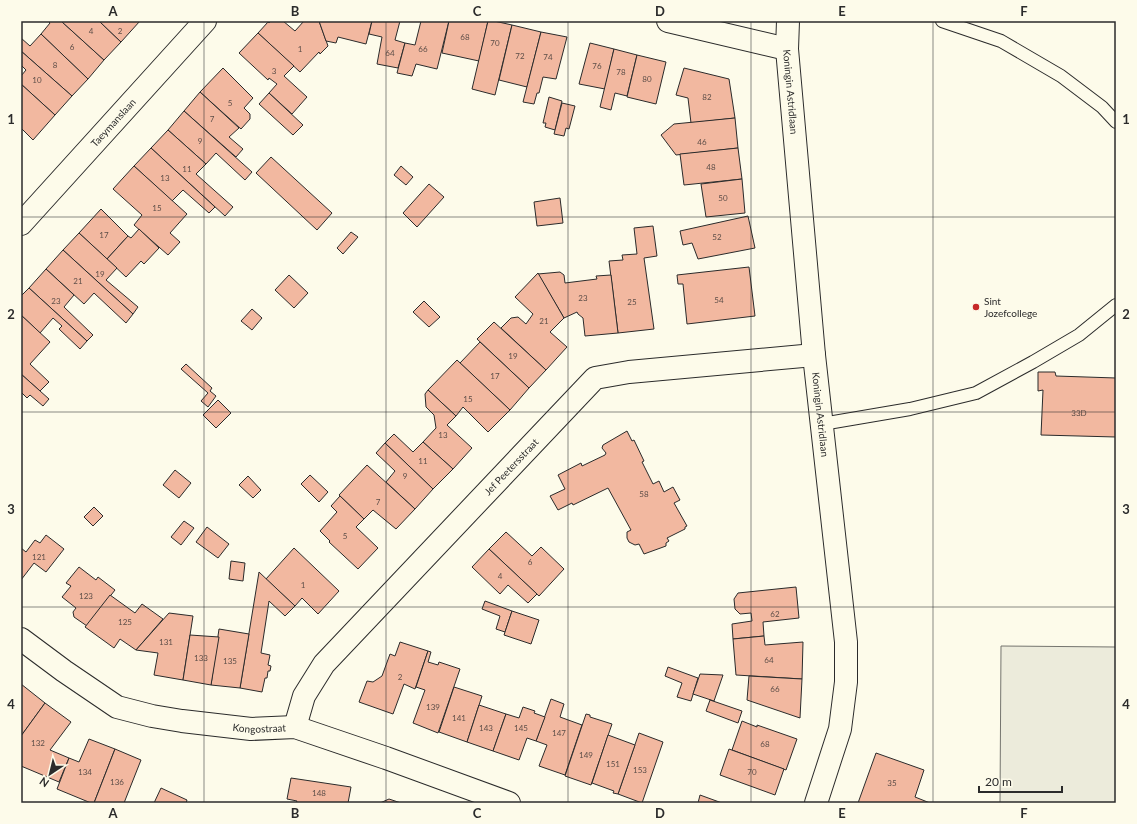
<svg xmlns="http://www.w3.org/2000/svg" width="1137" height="824" viewBox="0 0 1137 824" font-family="Lato,sans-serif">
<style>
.green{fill:#ecebdb;stroke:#74746e}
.building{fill:#f2b8a0;stroke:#2b2b2b}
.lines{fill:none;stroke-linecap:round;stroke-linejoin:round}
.service-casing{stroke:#2b2b2b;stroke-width:14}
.minor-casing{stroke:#2b2b2b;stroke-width:24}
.service{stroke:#fdfbea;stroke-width:12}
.minor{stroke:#fdfbea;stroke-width:22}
.grid{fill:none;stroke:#2b2b2b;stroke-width:1;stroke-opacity:0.55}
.poi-dot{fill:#c62828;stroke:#fdfbea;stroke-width:1.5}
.labels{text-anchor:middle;stroke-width:3;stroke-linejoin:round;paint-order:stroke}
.number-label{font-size:8px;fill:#5d4e48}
.street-label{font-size:10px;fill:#2b2b2b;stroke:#fdfbea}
.poi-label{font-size:10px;fill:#2b2b2b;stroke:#fdfbea;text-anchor:start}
.neatline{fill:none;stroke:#2b2b2b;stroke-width:1.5}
.grid-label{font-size:13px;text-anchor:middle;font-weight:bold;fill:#2b2b2b}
</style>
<rect width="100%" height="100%" fill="#fdfbea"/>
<path class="green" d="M1001 646 1116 647V803H1000Z"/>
<g class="building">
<path d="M48 21H61L104 60 88 79 41 34 50 23Z"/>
<path d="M61 21H99L121 42 104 60Z"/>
<path d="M99 21H140L121 42Z"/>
<path d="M271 21H283L295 31 304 21H319L328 46 320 54 319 52 300 72 258 33 268 22 269 23Z"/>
<path d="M319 21H372L366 44 338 37 336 43 326 41Z"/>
<path d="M372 21H400L395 40 405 43 398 68 377 64 382 37 369 34Z"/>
<path d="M421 21H449L437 69 416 64 412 76 397 73 405 43 415 45Z"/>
<path d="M449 21H488L479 61 442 53Z"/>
<path d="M488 21H494L512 25 495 95 472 89Z"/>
<path d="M512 25 541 32 527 87 499 80Z"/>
<path d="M541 32 567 37 556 79 543 77 539 93H537L534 104 523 102Z"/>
<path d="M258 33 294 66 284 76 307 97 292 114 269 93 277 84 269 78 268 80 239 53Z"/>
<path d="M41 34 88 79 72 96 21 51V38L30 46Z"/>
<path d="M590 43 614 49 605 89 579 84Z"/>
<path d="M614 49 637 55 627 96 615 93 611 110 600 107Z"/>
<path d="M21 51 72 96 55 115 21 84V76L26 70 21 65Z"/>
<path d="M637 55 666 62 656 104 627 97Z"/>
<path d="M223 68 253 98 244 108 250 114V119L241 129 200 92Z"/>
<path d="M684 68 729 79 735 118 691 123 688 98 676 95Z"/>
<path d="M21 84 55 115 33 140 21 128Z"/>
<path d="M200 92 239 128 229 137 243 149 236 157 184 111Z"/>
<path d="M269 93 303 125 293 135 259 104Z"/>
<path d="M549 97 562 101 555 130 545 127 546 123H543Z"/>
<path d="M562 103 575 106 569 129 566 128 564 136 554 134Z"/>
<path d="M184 111 252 172 245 180 216 153 206 164 168 130Z"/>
<path d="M735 118 738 148 676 155 661 135 674 124Z"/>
<path d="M168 130 206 164 196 174 233 207 225 216 151 148Z"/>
<path d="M151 148 215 207 209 213 183 190 172 201 134 166Z"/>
<path d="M738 148 742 179 684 185 680 154Z"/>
<path d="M271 157 332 213 317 230 256 173Z"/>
<path d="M134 166 187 214 170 233 180 242 168 255 134 225 142 215 113 189Z"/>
<path d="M401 166 413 177 406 185 394 175Z"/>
<path d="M742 179 745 213 706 217 701 184Z"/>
<path d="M429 184 444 197 417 227 403 213Z"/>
<path d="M560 198 563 223 537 226 534 202Z"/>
<path d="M101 209 128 236 107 259 79 233Z"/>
<path d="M748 216 755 248 698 259 692 243 683 245 680 231Z"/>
<path d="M653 226 657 256 644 258 654 329 618 333 609 261 623 260 622 255 637 254 634 228Z"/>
<path d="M139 229 159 248 144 264 141 261 126 277 107 259 128 236 131 238Z"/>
<path d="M351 232 358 237 343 254 337 248Z"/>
<path d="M79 233 117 268 106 280 138 307 133 314 63 250Z"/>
<path d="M63 250 133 314 126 323 94 293 84 304 46 269Z"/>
<path d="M749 267 755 316 687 324 683 284H678L677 275Z"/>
<path d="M46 269 74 295 64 307 93 335 87 341 29 288Z"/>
<path d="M560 272 564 275 565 283 597 279 596 276 611 275 618 333 585 336 583 318 578 314 577 312 564 318 538 274Z"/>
<path d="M538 273 564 318 550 332 567 347 546 370 501 328 511 318 518 317 526 324 533 314 515 297Z"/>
<path d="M289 275 308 293 294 308 275 290Z"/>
<path d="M29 288 87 341 80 349 59 329 62 326 53 318 40 333 21 315V296Z"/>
<path d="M424 301 440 317 429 327 413 312Z"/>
<path d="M252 309 262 318 252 330 241 321Z"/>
<path d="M21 315 50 342 30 364 49 382 40 391 21 374Z"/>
<path d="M494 322 546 370 529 388 477 339Z"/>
<path d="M480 342 529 388 510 410 460 363Z"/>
<path d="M457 360 510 410 488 432 463 407 456 416 428 390Z"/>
<path d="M186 364 212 388 210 391 216 396 208 407 201 401 208 393 181 369Z"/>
<path d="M1038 372H1055L1056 376 1116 378V437L1041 435 1043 390 1038 391Z"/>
<path d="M21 374 49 399 43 406 30 395 27 398 21 392Z"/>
<path d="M428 390 456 416 447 425 472 448 453 469 423 442 436 428 434 415 426 407 425 394Z"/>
<path d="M218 400 231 413 216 428 203 415Z"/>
<path d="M627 431 632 441 634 440 644 461 642 462 653 484 659 481 664 492 673 487 680 500 674 503 687 526 685 527V529L667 538 669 541 666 543V546L644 554 639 544 635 545 629 542 627 538V532L631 530 608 488 573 505 572 503 558 510 550 496 565 489 558 475 581 463 582 466 605 455 606 453 602 448 603 445Z"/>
<path d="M394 434 413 452 423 442 453 469 433 489 385 443Z"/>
<path d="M385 443 433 489 415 509 386 482 395 471 376 453Z"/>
<path d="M367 465 415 509 396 529 373 510 364 519 339 495Z"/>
<path d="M175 470 191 483 179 498 163 485Z"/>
<path d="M310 475 328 492 319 502 301 484Z"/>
<path d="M248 476 261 490 253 498 239 485Z"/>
<path d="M340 496 364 519 356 527 378 548 358 569 329 542 330 541 320 531 337 512 331 506Z"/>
<path d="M94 507 103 516 93 526 84 517Z"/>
<path d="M184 521 194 528 181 545 171 537Z"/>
<path d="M207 527 229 544 218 558 196 542Z"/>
<path d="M506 532 532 556 541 547 564 569 539 596 489 549Z"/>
<path d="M46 535 64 549 46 572 34 563 21 580V548L26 552 35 540 40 543Z"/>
<path d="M294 548 339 591 318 614 302 598 295 606 266 579Z"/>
<path d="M489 549 537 594 528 603 508 585 500 594 472 567Z"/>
<path d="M231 561 245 563 243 581 229 579Z"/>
<path d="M79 567 96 580 98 577 115 590 87 626 74 617 73 612 76 608 62 597 71 586 66 583Z"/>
<path d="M259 572 295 606 285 616 269 601 261 653 270 655 268 665 271 666 270 671H268L267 678H265L262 692 240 688Z"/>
<path d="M796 587 799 618 763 622 764 636 733 639 732 624 752 621 751 613 740 614 735 609 734 599 738 593Z"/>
<path d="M110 595 135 613 142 604 163 619 136 650 120 639 114 648 85 627Z"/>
<path d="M485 601 512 611 505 632 496 629 500 616 482 609Z"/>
<path d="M512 611 539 620 531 644 504 635Z"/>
<path d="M169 613 193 616 183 680 154 675 158 653 136 650Z"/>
<path d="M219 629 249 634 240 688 211 685Z"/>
<path d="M190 635 219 637 211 685 183 680Z"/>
<path d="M764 636 765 645 803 642 802 679 736 675 733 639Z"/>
<path d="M400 642 428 651 415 689 404 684 393 714 359 702 367 681 373 682 382 676 390 654 395 656Z"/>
<path d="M428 651 431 652 428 662 438 665 439 662 460 669 438 733 413 723 425 690 416 687Z"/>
<path d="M668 667 698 678 691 701 677 697 682 683 665 676Z"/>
<path d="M700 674 723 675 714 701 693 694Z"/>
<path d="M749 676 802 679 800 718 747 700Z"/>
<path d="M21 684 45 703 21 736Z"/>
<path d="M454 687 482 696 467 742 439 732Z"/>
<path d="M551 699 564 704 560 717 582 725 565 775 539 766 547 745 536 741Z"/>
<path d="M710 700 742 711 738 723 706 711Z"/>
<path d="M45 703 71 722 50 750 69 758 59 782 21 766V736Z"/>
<path d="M479 705 506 714 493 751 467 742Z"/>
<path d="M523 707 535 711 534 713 545 717 536 741 527 738 519 760 493 751 506 714 519 718Z"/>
<path d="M586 714 590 715V717L612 724 591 785 565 776Z"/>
<path d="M742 721 757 727V725L797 739 786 770 732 750Z"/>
<path d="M639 733 663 742 642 803 618 794Z"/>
<path d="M608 735 635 745 618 794 613 793 614 791 592 783Z"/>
<path d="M89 739 115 749 94 803H91L57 789 69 758 79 762Z"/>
<path d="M115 749 141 760 124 803H94Z"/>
<path d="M729 749 784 769 775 795 720 775Z"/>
<path d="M876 753 924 770 915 797 930 803H858Z"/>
<path d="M291 778 351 787 348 803H296L297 801 287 799Z"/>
<path d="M161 788 187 800 186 803H154Z"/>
<path d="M700 795 722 803H698Z"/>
<path d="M389 799 401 803H380Z"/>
</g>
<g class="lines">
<g class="service-casing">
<g id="service">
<path d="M942 21 1001 41 1061 76 1102 107 1116 122"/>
<path d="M822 424 910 409 976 393 1033 362 1079 335 1116 305"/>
</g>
</g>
<g class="minor-casing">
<g id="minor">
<path d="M668 21 787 49"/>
<path id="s1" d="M788 21 787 49 814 355 846 642V682L840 729 816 803"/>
<path id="s2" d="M21 224 205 21"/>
<path id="s3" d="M21 639 64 671 117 707 152 716 182 721 251 729 295 727 386 758 509 803"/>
<path id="s4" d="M295 727 304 696 324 664 595 378 629 372 814 355"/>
</g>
</g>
<use href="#service" class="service"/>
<use href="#minor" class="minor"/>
</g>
<path class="grid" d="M204 21V803M386 21V803M568 21V803M751 21V803M933 21V803M21 217H1116M21 412H1116M21 607H1116"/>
<circle class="poi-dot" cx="976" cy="307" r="4"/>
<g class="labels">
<g class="number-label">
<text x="91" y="34">4</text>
<text x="120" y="34">2</text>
<text x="465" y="40">68</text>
<text x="495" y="46">70</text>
<text x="72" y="50">6</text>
<text x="300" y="52">1</text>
<text x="423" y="52">66</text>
<text x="390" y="56">64</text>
<text x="520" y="59">72</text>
<text x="548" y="60">74</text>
<text x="55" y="68">8</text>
<text x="597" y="69">76</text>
<text x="274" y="74">3</text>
<text x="621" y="75">78</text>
<text x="647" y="82">80</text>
<text x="37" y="83">10</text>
<text x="707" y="100">82</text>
<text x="230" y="106">5</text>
<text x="212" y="122">7</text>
<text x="200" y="144">9</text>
<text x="702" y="145">46</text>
<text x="711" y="170">48</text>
<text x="187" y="172">11</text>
<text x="165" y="181">13</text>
<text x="723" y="201">50</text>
<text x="157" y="211">15</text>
<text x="104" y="238">17</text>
<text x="717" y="240">52</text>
<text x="100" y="277">19</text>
<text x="78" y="284">21</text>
<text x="583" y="301">23</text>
<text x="719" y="303">54</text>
<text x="56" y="304">23</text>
<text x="632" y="305">25</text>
<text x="544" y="324">21</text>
<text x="513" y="359">19</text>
<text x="495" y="379">17</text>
<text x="468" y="402">15</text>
<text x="1079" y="416">33D</text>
<text x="443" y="438">13</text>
<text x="423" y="464">11</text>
<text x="405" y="479">9</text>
<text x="644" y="497">58</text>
<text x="378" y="505">7</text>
<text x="345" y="539">5</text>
<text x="39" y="560">121</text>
<text x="530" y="565">6</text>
<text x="500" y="579">4</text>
<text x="303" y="588">1</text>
<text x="86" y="599">123</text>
<text x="775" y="617">62</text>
<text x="125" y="625">125</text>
<text x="166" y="645">131</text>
<text x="201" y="661">133</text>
<text x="769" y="663">64</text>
<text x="230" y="664">135</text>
<text x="400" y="680">2</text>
<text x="775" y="692">66</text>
<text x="433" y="710">139</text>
<text x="459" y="721">141</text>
<text x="486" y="731">143</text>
<text x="521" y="731">145</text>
<text x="559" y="736">147</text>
<text x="38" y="746">132</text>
<text x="765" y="747">68</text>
<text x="586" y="758">149</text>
<text x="613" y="767">151</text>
<text x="640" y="773">153</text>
<text x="85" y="775">134</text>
<text x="752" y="775">70</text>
<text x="117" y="785">136</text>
<text x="892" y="786">35</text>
<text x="319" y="796">148</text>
</g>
<g class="street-label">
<text dy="4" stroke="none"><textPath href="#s1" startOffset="71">Koningin Astridlaan</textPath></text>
<text dy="4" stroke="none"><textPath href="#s2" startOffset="137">Taeymanslaan</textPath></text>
<text dy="4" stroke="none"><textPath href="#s1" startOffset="395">Koningin Astridlaan</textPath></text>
<text dy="4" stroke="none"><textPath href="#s4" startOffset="342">Jef Peetersstraat</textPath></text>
<text dy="4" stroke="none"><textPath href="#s3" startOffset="262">Kongostraat</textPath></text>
</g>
<g class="poi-label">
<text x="984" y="305">Sint<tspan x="984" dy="12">Jozefcollege</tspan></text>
</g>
</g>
<rect width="1137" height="824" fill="none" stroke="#fdfbea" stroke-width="44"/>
<g transform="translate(50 774) rotate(215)" stroke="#fdfbea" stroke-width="3" paint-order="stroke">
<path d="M0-3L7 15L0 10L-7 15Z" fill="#2b2b2b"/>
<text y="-6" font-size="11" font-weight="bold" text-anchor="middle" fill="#2b2b2b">N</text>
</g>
<path d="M979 786v6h83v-6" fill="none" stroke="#2b2b2b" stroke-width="2"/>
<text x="985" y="786" font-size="12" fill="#2b2b2b" stroke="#fdfbea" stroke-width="3" paint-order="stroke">20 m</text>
<rect x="22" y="22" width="1093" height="780" class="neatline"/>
<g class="grid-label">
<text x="113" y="16">A</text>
<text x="295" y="16">B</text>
<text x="477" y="16">C</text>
<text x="660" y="16">D</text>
<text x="842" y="16">E</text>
<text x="1024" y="16">F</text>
<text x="11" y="124">1</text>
<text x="1126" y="124">1</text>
<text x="11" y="319">2</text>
<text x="1126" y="319">2</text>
<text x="11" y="514">3</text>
<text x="1126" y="514">3</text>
<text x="11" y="709">4</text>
<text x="1126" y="709">4</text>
<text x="113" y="818">A</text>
<text x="295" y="818">B</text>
<text x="477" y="818">C</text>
<text x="660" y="818">D</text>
<text x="842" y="818">E</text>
<text x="1024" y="818">F</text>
</g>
</svg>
